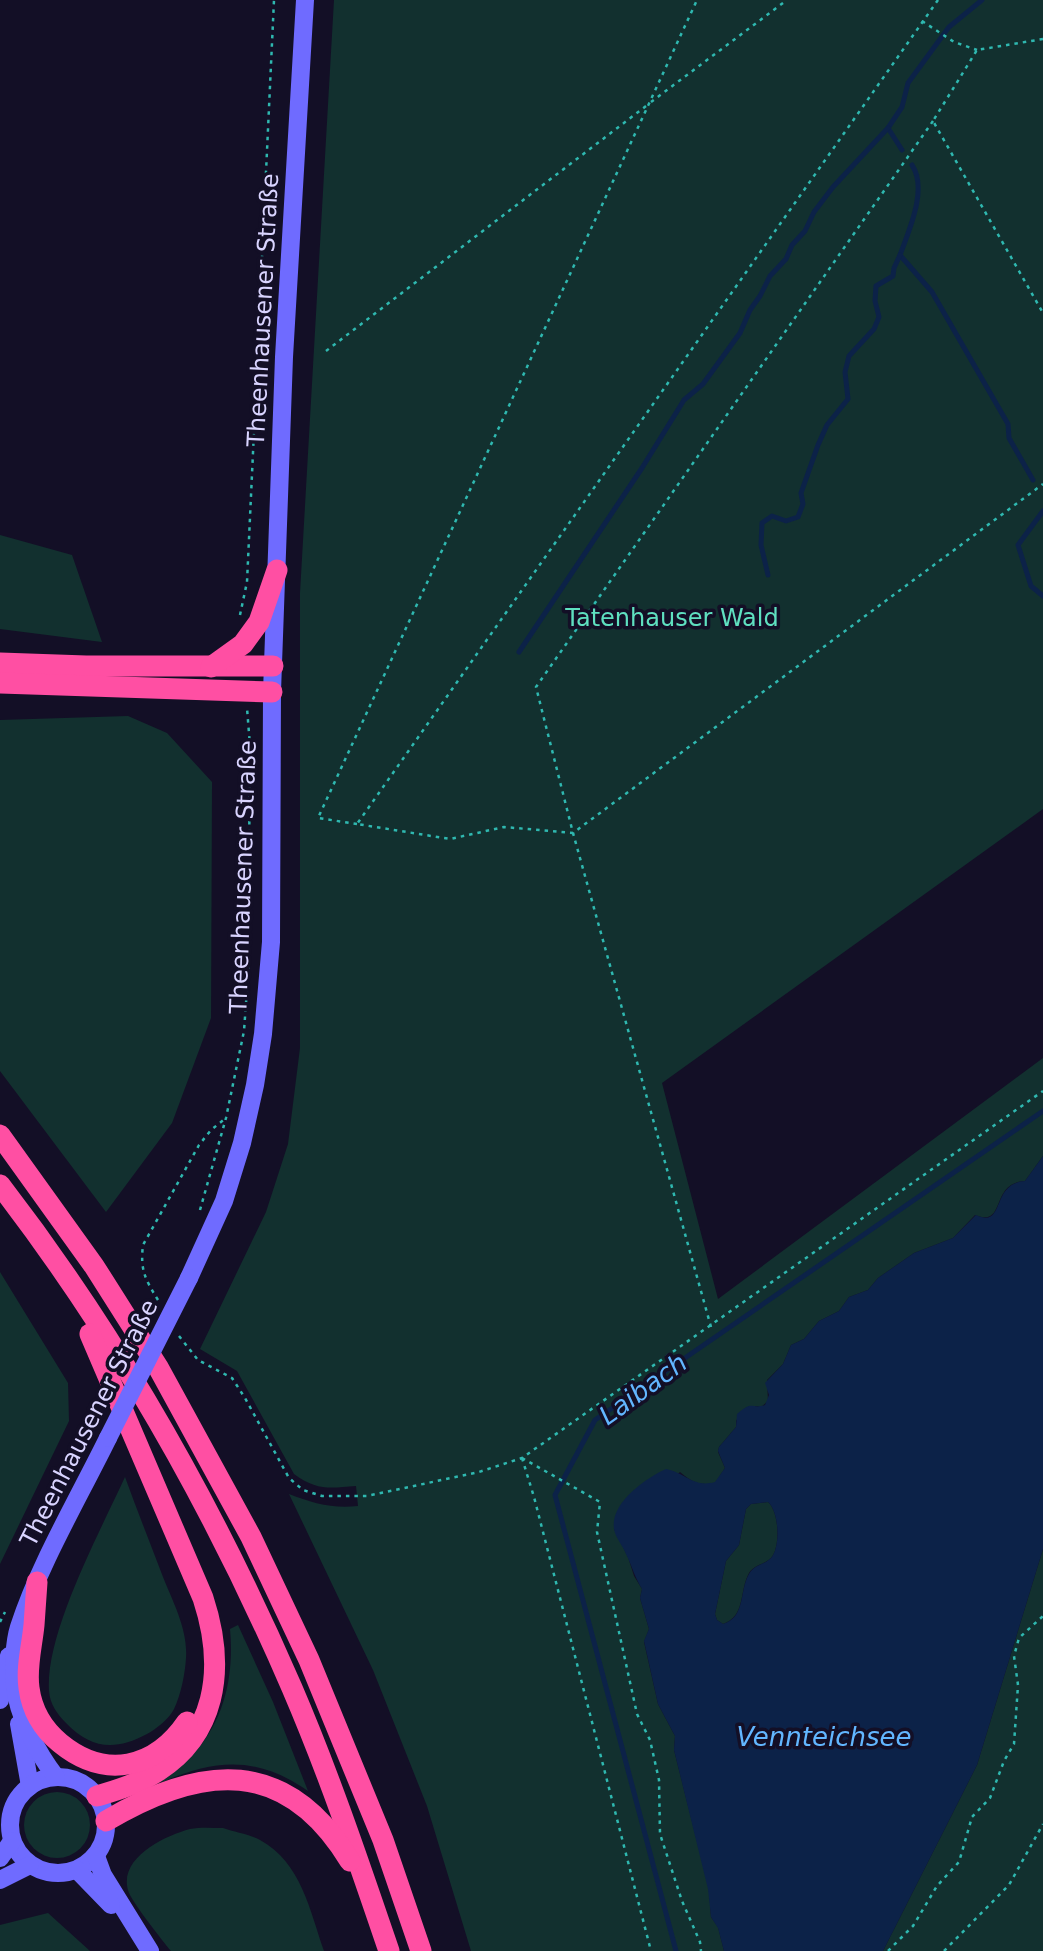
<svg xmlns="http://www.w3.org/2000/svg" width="1043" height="1951" viewBox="0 0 1043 1951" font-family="'DejaVu Sans',sans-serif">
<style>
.green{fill:#12302f}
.water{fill:#0c2248;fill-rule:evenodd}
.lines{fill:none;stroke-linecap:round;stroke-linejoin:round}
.stream{stroke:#0c2248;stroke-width:5}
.path{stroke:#2fb8b0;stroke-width:2.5;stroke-dasharray:3.5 5;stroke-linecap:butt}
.secondary{stroke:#6f6bff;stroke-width:18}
.highway{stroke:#ff4fa3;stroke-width:21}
.secondary-bridge{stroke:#6f6bff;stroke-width:18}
.labels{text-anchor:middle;stroke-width:7;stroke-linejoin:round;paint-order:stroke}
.street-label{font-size:24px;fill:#d9d4ff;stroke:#130f26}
.park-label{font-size:24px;fill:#5fe0c0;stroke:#130f26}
.water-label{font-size:26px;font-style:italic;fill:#62b6ff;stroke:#130f26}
</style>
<rect width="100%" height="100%" fill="#130f26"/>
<g class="green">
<path d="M334 0H1043V809L662 1083 718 1299 1043 1058V1156L1025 1181C989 1183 1007 1228 975 1215L953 1238 914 1253 878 1278 868 1290 849 1297 839 1311 819 1321 804 1339 791 1345 783 1364 767 1380 768 1401 761 1407C745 1404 745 1408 736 1421V1427L719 1447 718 1452 725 1468 715 1483C699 1486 692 1482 680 1472L614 1529 628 1557 634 1576 642 1589 640 1598 649 1629 644 1642 658 1704 675 1736 674 1750 709 1889 711 1917 718 1927 724 1951H471L427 1806 373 1670 289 1494C312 1503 333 1509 358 1506L356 1486C330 1488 317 1491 294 1474L237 1371 200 1349 266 1212 288 1144 300 1048V593Z"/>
<path d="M0 535 72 555 102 642 0 629Z"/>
<path d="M128 716 167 733 212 782 211 1018 172 1123 106 1212 0 1071V720Z"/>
<path d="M0 1272 68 1383 69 1421 0 1564Z"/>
<path d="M125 1477C137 1510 150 1543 163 1577 173 1602 188 1630 186 1658 185 1674 181 1694 174 1709 169 1719 156 1729 147 1734 115 1751 91 1749 66 1723 57 1714 50 1704 49 1691 45 1633 100 1532 125 1477Z"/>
<path d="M768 1502C779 1511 781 1547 771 1558 764 1565 755 1564 749 1573 739 1591 746 1616 723 1624L717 1620 715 1614 726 1561 739 1545 746 1509 751 1504Z"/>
<path d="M1043 1549V1951H883L977 1765Z"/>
<path d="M238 1625 273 1702 308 1791C256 1755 215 1759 160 1783 172 1772 186 1763 196 1751 226 1717 234 1672 230 1629Z"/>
<circle cx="57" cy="1825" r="33"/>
<path d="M223 1828C234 1832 249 1834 260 1840 301 1862 310 1911 324 1951H171C162 1940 135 1906 129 1893 116 1859 164 1836 190 1829 200 1827 212 1828 223 1828Z"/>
<path d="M48 1913 90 1951H0V1925Z"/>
</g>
<path class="water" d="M1043 1156V1549L977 1765 883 1951H724L718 1928 711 1917 708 1889 674 1750 675 1736 658 1704 644 1641 649 1629 640 1598 642 1589C635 1578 632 1566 626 1554 623 1546 615 1537 614 1529 610 1503 646 1478 666 1469 686 1473 693 1488 715 1482L725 1468 718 1451 719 1447 736 1427 737 1414C754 1399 751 1410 765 1405L769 1395 765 1383 783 1364 791 1345 804 1339 819 1321 839 1311 849 1297 868 1290 878 1278 914 1253 953 1238 976 1215C1006 1229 990 1183 1025 1181ZM768 1502C779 1511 781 1547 771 1558 764 1565 755 1564 749 1574 739 1591 746 1617 723 1624L717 1620 715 1614 726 1561 739 1545 746 1509 751 1504Z"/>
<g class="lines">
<g class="stream">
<path d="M902 150 888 128 902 107 908 83 949 27 982 0"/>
<path d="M912 165C928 189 909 230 900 255L932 292 1008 424 1009 438 1033 480"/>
<path d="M1043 511 1018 545 1031 586 1043 596"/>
<path d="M768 575 761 545 762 523 772 516 786 521 798 517 803 504 801 493 818 445 827 425 848 399 845 372 849 356 874 329 879 317 875 301 876 286 893 276 894 268 900 255"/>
<path d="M519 652 642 468 684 400 703 384 740 333 750 310 760 296 770 276 786 259 792 245 805 231 814 212 833 187 888 128"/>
<path d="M676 1951 555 1495 595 1420 1043 1111"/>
</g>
<g class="path">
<path d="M922 21 954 42 977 50"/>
<path d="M1043 39 977 50 933 121 1043 313"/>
<path d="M651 102 787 0"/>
<path d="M933 121 536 687 573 833 504 827 450 839 357 824 938 0"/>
<path d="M326 351 646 106"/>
<path d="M240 615 247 582 274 0"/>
<path d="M357 824 318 818 697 0"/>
<path d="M200 1210 226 1118 244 1031 248 975 250 746 247 708"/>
<path d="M158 1300C145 1279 140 1270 143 1245L199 1145 211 1130 226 1118"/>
<path d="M711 1327 573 833 1043 484"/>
<path d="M179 1336 198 1360 232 1378 245 1398 289 1478 303 1490 322 1496H367L479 1472 522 1458 1043 1091"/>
<path d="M522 1458 600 1502 597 1532 637 1714 650 1740 659 1780 660 1834 682 1901 700 1942 701 1951"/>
<path d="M522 1458 534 1497 651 1951"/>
<path d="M0 1622 5 1612"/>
<path d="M888 1951 913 1926 937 1886 959 1862 972 1817 990 1798 1004 1761 1014 1744 1018 1685 1014 1656 1019 1638 1043 1616"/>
<path d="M944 1951 1009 1885 1043 1824"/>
</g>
<g class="secondary">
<path d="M189 1278 224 1201 242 1143 255 1085 263 1034 271 942 272 692 284 357 305 0"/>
<path d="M0 1700 1 1686 9 1656"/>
<path d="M19 1724 30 1786"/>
<circle cx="58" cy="1825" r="48"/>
<path d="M56 1777C38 1754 17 1715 15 1685 13 1668 14 1643 19 1627 39 1565 79 1497 108 1438"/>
<path d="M96 1856 103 1875 150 1951"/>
<path d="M0 1858 12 1841"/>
<path d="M77 1870 111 1905"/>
<path d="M0 1880 30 1865"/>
</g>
<g class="highway">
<path d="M0 663 86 666H273"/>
<path d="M211 667 243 644 259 622 277 570"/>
<path d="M0 683 272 692"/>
<path d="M0 1135 94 1266 158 1367 251 1537 309 1660 383 1840 421 1951"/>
<path d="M0 1185C118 1338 215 1510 292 1688 329 1774 359 1863 389 1951"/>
<path d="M90 1334 203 1598C226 1668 218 1739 148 1777 132 1786 114 1791 97 1796"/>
<path d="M37 1582C36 1596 35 1611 34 1625 32 1646 26 1667 29 1688 32 1711 43 1729 60 1743 105 1780 155 1769 187 1722"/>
<path d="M106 1821C202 1764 286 1756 350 1861"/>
</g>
<path class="secondary-bridge" d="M108 1438 189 1278"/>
</g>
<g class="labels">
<g class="street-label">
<text transform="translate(263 310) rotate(-87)" y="8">Theenhausener Straße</text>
<text transform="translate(243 877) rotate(-88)" y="8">Theenhausener Straße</text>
<text transform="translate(89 1423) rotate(-63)" y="8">Theenhausener Straße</text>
</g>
<g class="park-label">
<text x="672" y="626">Tatenhauser Wald</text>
</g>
<g class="water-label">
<text transform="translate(643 1389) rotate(-36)" y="9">Laibach</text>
<text x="824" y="1746">Vennteichsee</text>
</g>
</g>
</svg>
